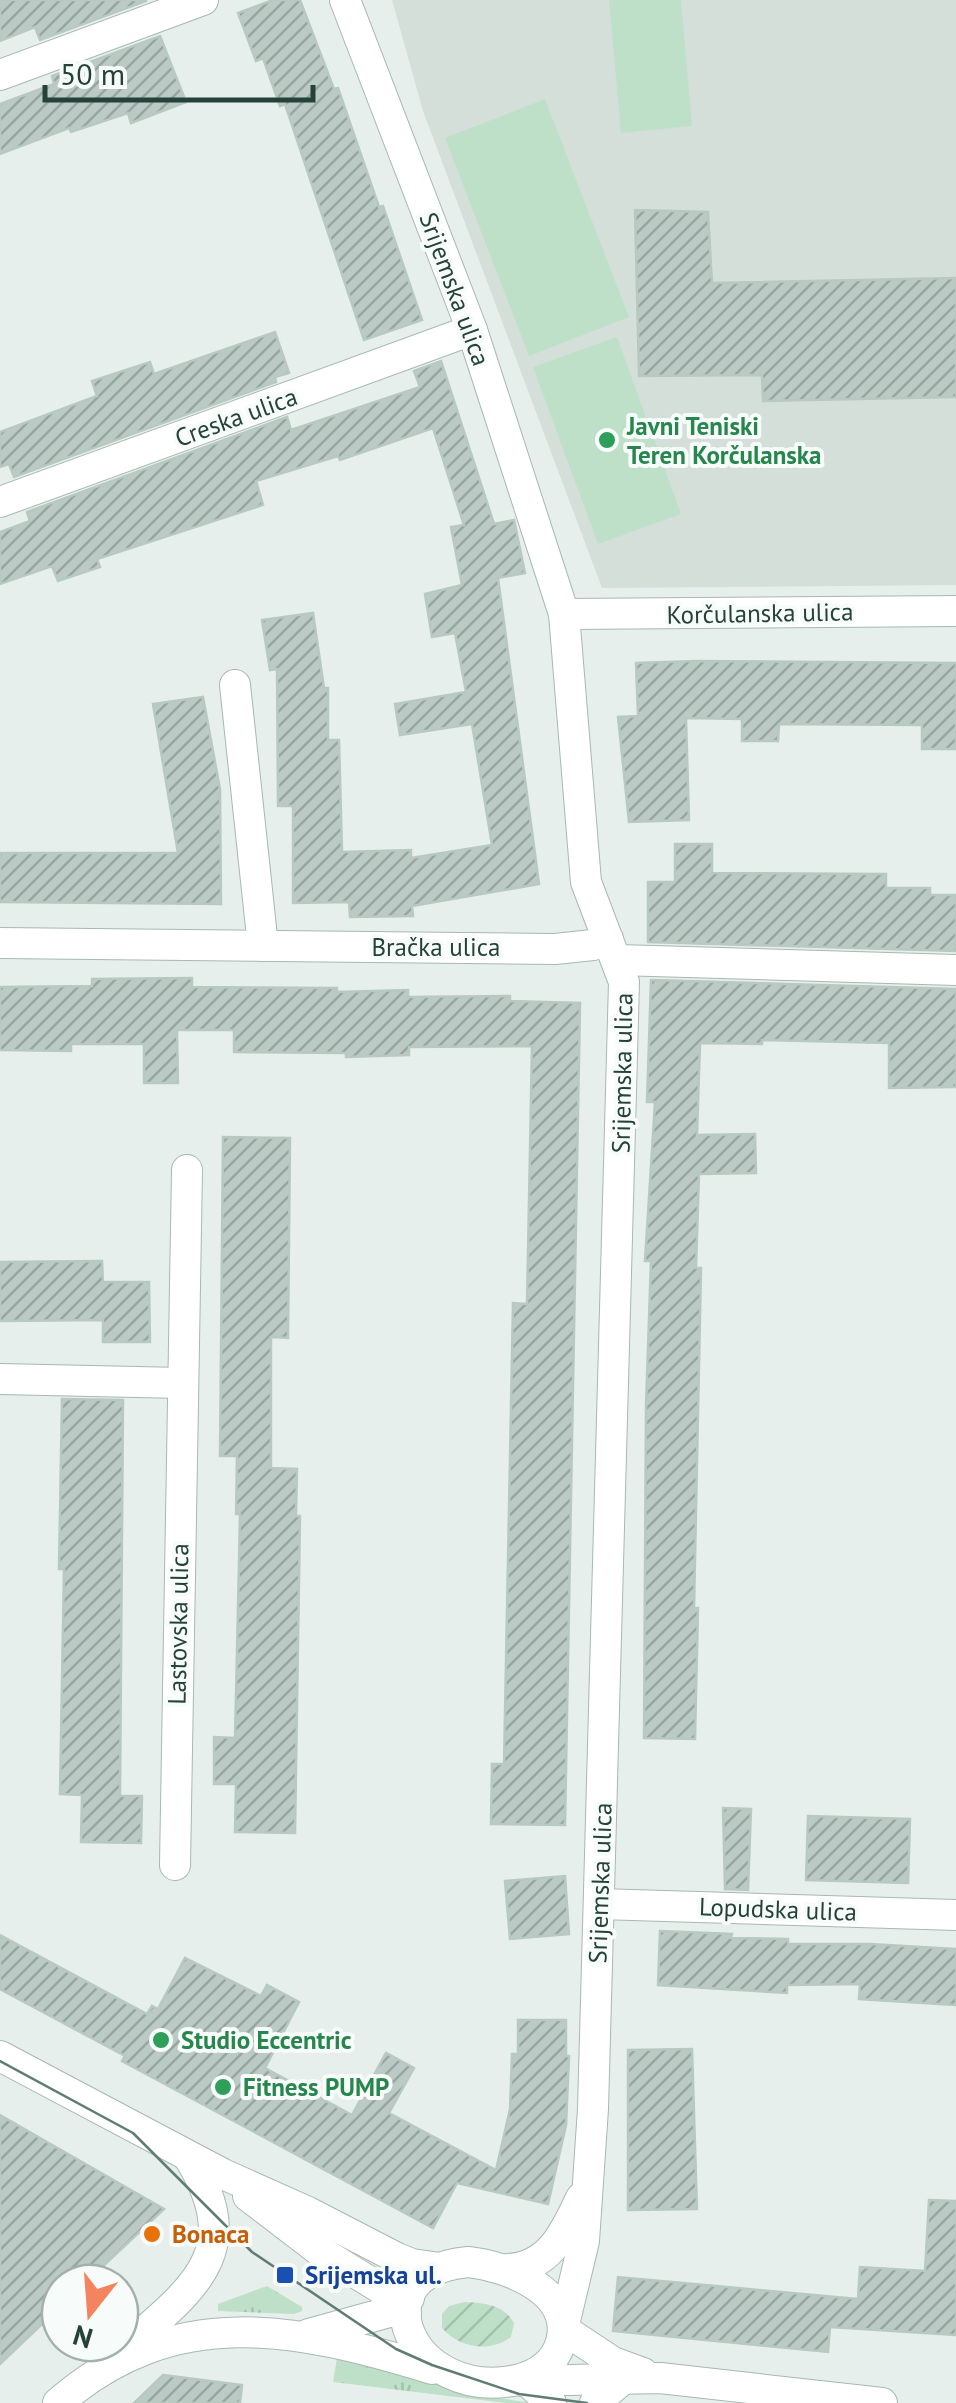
<svg xmlns="http://www.w3.org/2000/svg" width="956" height="2403" viewBox="0 0 956 2403" font-family="'PT Sans',sans-serif">
<style>
.built{fill:#d4dfda}
.grass{fill:url(#grass-tufts)}
.garden{fill:url(#garden-furrows)}
.pitch{fill:#bfe0c8}
.building{fill:url(#building-hatch);stroke:#b8c9c2;stroke-width:2.5}
.lines{fill:none;stroke-linecap:round;stroke-linejoin:round}
.minor-casing{stroke:#a8b8b2;stroke-width:32}
.tertiary-casing{stroke:#a8b8b2;stroke-width:32}
.minor{stroke:#fff;stroke-width:30}
.tertiary{stroke:#fff;stroke-width:30}
.tram{stroke:#5f7d75;stroke-width:2.5}
.leisure-dot{fill:#2e9e5b;stroke:#f7fbf9;stroke-width:4}
.food-dot{fill:#e8710a;stroke:#f7fbf9;stroke-width:4}
.transit-dot{fill:#1a4fb4;stroke:#f7fbf9;stroke-width:4}
.labels{text-anchor:middle;stroke-width:8;stroke-linejoin:round;paint-order:stroke}
.street-label{font-size:25px;fill:#24423a;stroke:#f7fbf9}
.leisure-label{font-size:25px;font-weight:bold;fill:#27864d;stroke:#f7fbf9;text-anchor:start}
.food-label{font-size:25px;font-weight:bold;fill:#c56008;stroke:#f7fbf9;text-anchor:start}
.transit-label{font-size:25px;font-weight:bold;fill:#164399;stroke:#f7fbf9;text-anchor:start}
</style>
<defs>
<pattern id="grass-tufts" width="24" height="20" patternUnits="userSpaceOnUse" patternTransform="scale(2.5)"><rect width="24" height="20" fill="#bfe0c8"/><path d="M3 7l-1-3M5 7V3M7 7l1-3M15 17l-1-3M17 17v-4M19 17l1-3" fill="none" stroke="#a4c1ad"/></pattern>
<pattern id="garden-furrows" width="10" height="10" patternUnits="userSpaceOnUse" patternTransform="scale(2.5)"><rect width="10" height="10" fill="#bfe0c8"/><path d="M-1 1l2-2M0 10L10 0M9 11l2-2" fill="none" stroke="#a4c1ad"/></pattern>
<pattern id="building-hatch" width="6" height="6" patternUnits="userSpaceOnUse" patternTransform="scale(2.5)"><rect width="6" height="6" fill="#bbcac4"/><path d="M-1 1l2-2M0 6l6-6M5 7l2-2" fill="none" stroke="#98a6a0"/></pattern>
</defs>
<rect width="100%" height="100%" fill="#e6efeb"/>
<path class="built" d="M392 0H956V585L602 588 423 111Z"/>
<g class="grass">
<path d="M267 2286 302 2307V2311L294 2314 218 2311V2304Z"/>
<path d="M337 2358 424 2376 459 2392 531 2403H506L333 2382Z"/>
</g>
<path class="garden" d="M464 2302C484 2303 503 2304 514 2323L511 2337C490 2353 459 2348 442 2328V2314L449 2306Z"/>
<g class="pitch">
<path d="M609 0H681L692 126 621 133Z"/>
<path d="M545 99 629 317 529 356 445 138Z"/>
<path d="M617 337 681 514 598 544 533 367Z"/>
</g>
<g class="building">
<path d="M0 0H146V1L40 40 35 27 0 41Z"/>
<path d="M273 0H300L334 89 338 88 379 207 383 206 422 320 364 340 285 104 280 106 263 58 256 61 238 13Z"/>
<path d="M160 36 186 102 131 123 128 113 71 132 69 128 0 154V104L54 84 52 76Z"/>
<path d="M635 210 708 212 712 283 956 278V397L763 401 762 375 639 376Z"/>
<path d="M275 332 289 373 275 377 276 382 14 477 9 464 0 467V432L97 396 92 381 150 362 154 374Z"/>
<path d="M441 361 494 524 514 520 525 573 498 578 539 884 412 906 413 916 350 917 349 902 293 903V806H278L277 669 270 670 262 620 313 613 324 688H328V740H339L342 852 411 850V858L492 845 472 724 400 735 395 704 466 692 455 633 432 637 425 594 462 585 451 527 464 525 433 428 340 460 338 456 256 481 263 505 97 559 100 567 58 581 52 566 0 584V532L30 521 27 512 287 417 291 430 420 387 414 371Z"/>
<path d="M697 661 956 663V749H922V725L779 724 778 741H742V719L686 718 689 820 629 822 618 717 638 716 636 663Z"/>
<path d="M203 697 220 789 221 904 0 902V853H178L153 704Z"/>
<path d="M675 844H712V873L886 874V888H930V895H956V951L648 942V882H675Z"/>
<path d="M192 978V987L337 988V992L408 990V997L510 996V1001L580 1003 565 1825 491 1824 492 1764H504L513 1303 527 1304 532 1046 409 1047V1055L346 1057V1053L234 1052V1030H177L178 1083H144V1044H71V1051L0 1050V987L92 986V979Z"/>
<path d="M651 980 956 989V1087L889 1088V1043L762 1040V1044L700 1043 697 1135 755 1134 756 1173 699 1174 696 1268H701L694 1608H698L695 1739 644 1738 646 1405 651 1261H645L655 1102H647Z"/>
<path d="M223 1137 290 1138 288 1338 271 1337V1468L297 1469 296 1516H300L295 1833 235 1832 236 1784H214V1737L235 1738 239 1562 240 1514H236L237 1456H220Z"/>
<path d="M102 1261 103 1282H149L150 1342H103V1320L0 1321V1262Z"/>
<path d="M62 1399 123 1400 120 1796H142L141 1843 81 1842 82 1795 60 1794 64 1569H59Z"/>
<path d="M723 1808 751 1809 748 1890 725 1889Z"/>
<path d="M808 1816 910 1819 908 1883 806 1880Z"/>
<path d="M565 1876 569 1934 510 1939 505 1881Z"/>
<path d="M660 1931 732 1934 731 1938 788 1939V1944H870L956 1949V2005L859 1999 860 1984 787 1985V1993L658 1985Z"/>
<path d="M0 1935 147 2014 152 2006 158 2009 185 1958 261 1996 267 1985 299 2002 265 2068 352 2115 386 2053 414 2068 389 2113 496 2170 510 2109 512 2054H518V2020H566V2056H569L566 2125 548 2204 457 2183 433 2228 122 2061 125 2056 0 1989Z"/>
<path d="M692 2049 697 2209 628 2210V2050Z"/>
<path d="M0 2115 164 2209 85 2283H60V2307L0 2364Z"/>
<path d="M929 2200 956 2201V2335L830 2327 828 2352 613 2331 618 2277 858 2299 860 2267 925 2271Z"/>
<path d="M163 2375 242 2385 240 2403H134Z"/>
</g>
<g class="lines">
<g class="minor-casing">
<g id="minor">
<path d="M345 0 472 330 564 614 586 882 624 982 593 2109 584 2241 563 2329"/>
<path d="M0 75 203 0"/>
<path d="M0 502 472 330"/>
<path d="M564 614 956 611"/>
<path d="M235 685 263 946"/>
<path d="M0 943 555 949 593 945 608 939"/>
<path d="M618 960 956 970"/>
<path d="M0 1379 182 1383"/>
<path d="M175 1865 187 1170"/>
<path d="M599 1904 956 1915"/>
<path d="M508 2269C550 2267 565 2232 581 2198"/>
<path d="M527 2381 551 2403"/>
<path d="M595 2403 623 2379"/>
</g>
</g>
<g class="tertiary-casing">
<g id="tertiary">
<path d="M0 2056 223 2174 308 2212 397 2258 412 2264 440 2268"/>
<path d="M248 2196 320 2251 380 2288 406 2313"/>
<path d="M468 2262C506 2266 575 2291 561 2342 555 2363 537 2375 517 2380 411 2403 354 2273 468 2262Z"/>
<path d="M563 2329 613 2362 643 2373"/>
<path d="M309 2334 389 2312 409 2298"/>
<path d="M123 2350C194 2288 248 2252 188 2156"/>
<path d="M522 2381 660 2378 882 2403"/>
<path d="M58 2403C174 2301 298 2328 432 2369"/>
</g>
</g>
<use href="#minor" class="minor"/>
<use href="#tertiary" class="tertiary"/>
<path class="tram" d="M0 2061 133 2133 252 2252 396 2349 432 2365 519 2394 587 2403"/>
</g>
<g class="leisure-dot">
<circle cx="607" cy="440" r="10"/>
<circle cx="161" cy="2040" r="10"/>
<circle cx="223" cy="2087" r="10"/>
</g>
<circle class="food-dot" cx="152" cy="2234" r="10"/>
<rect class="transit-dot" x="275" y="2265" width="20" height="20" rx="5"/>
<g class="labels">
<g class="street-label">
<text transform="translate(455 289) rotate(70)" y="9">Srijemska ulica</text>
<text transform="translate(236 417) rotate(-20)" y="9">Creska ulica</text>
<text transform="translate(760 613) rotate(-1)" y="9">Korčulanska ulica</text>
<text x="436" y="956">Bračka ulica</text>
<text transform="translate(622 1073) rotate(-89)" y="9">Srijemska ulica</text>
<text transform="translate(178 1624) rotate(-89)" y="9">Lastovska ulica</text>
<text transform="translate(600 1883) rotate(-88)" y="9">Srijemska ulica</text>
<text transform="translate(778 1909) rotate(2)" y="9">Lopudska ulica</text>
</g>
<g class="leisure-label">
<text x="627" y="435">Javni Teniski<tspan x="627" dy="29">Teren Korčulanska</tspan></text>
<text x="181" y="2049">Studio Eccentric</text>
<text x="243" y="2096">Fitness PUMP</text>
</g>
<g class="food-label">
<text x="172" y="2243">Bonaca</text>
</g>
<g class="transit-label">
<text x="305" y="2284">Srijemska ul.</text>
</g>
</g>
<g transform="translate(90 2313) rotate(197)"><circle r="48" fill="#f7fbf9" stroke="#a3b1ad" stroke-width="2.5"/>
<path d="M0-8L18 38L0 25L-18 38Z" fill="#f4845f"/>
<text y="-15" font-size="28" font-weight="bold" text-anchor="middle" fill="#24423a">N</text>
</g>
<path d="M45 85v15h268v-15" fill="none" stroke="#24423a" stroke-width="5"/>
<text x="60" y="85" font-size="30" fill="#24423a" stroke="#f7fbf9" stroke-width="8" paint-order="stroke">50 m</text>
</svg>
